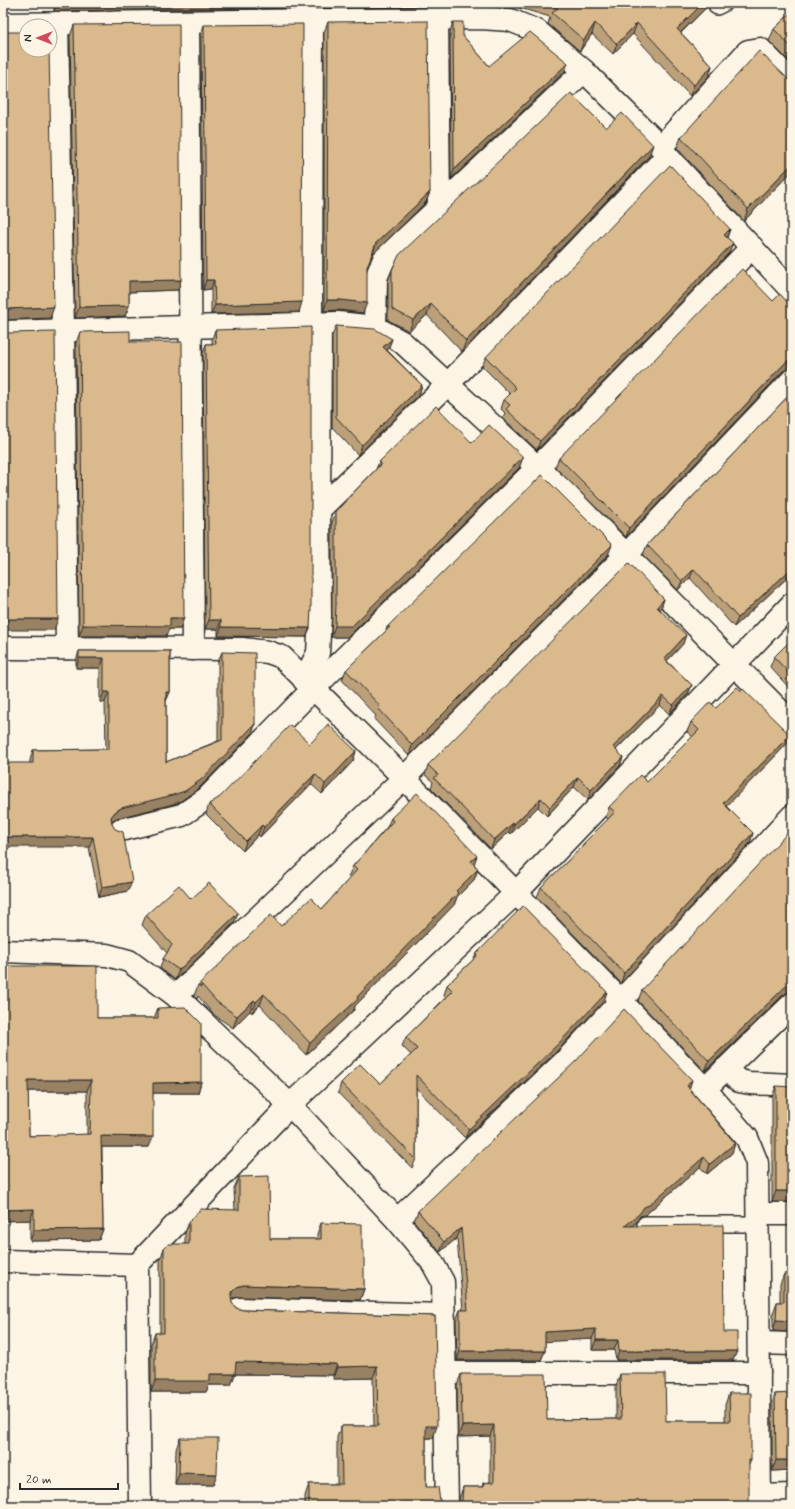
<svg xmlns="http://www.w3.org/2000/svg" width="795" height="1509" viewBox="0 0 795 1509" font-family="Mynerve,sans-serif">
<style>
.lines{fill:none;stroke-linecap:round;stroke-linejoin:round}
.lane-casing{stroke:#2b2b2b;stroke-width:18}
.street-casing{stroke:#2b2b2b;stroke-width:25}
.lane{stroke:#fcf5e5;stroke-width:15}
.street{stroke:#fcf5e5;stroke-width:22}
.wall{fill:#bba079;stroke:#2b2b2b;fill-rule:evenodd}
.shaded-wall{fill:#998263;stroke:#2b2b2b}
.building{fill:#daba8d;stroke:#2b2b2b;fill-rule:evenodd}
</style>
<rect width="100%" height="100%" fill="#fcf5e5"/>
<filter id="ink" filterUnits="userSpaceOnUse"><feTurbulence type="fractalNoise" baseFrequency=".025" numOctaves="2"/><feDisplacementMap in="SourceGraphic" scale="8" xChannelSelector="R" yChannelSelector="G"/><feConvolveMatrix kernelMatrix="1 2 1 2 8 2 1 2 1" color-interpolation-filters="sRGB"/></filter>
<g filter="url(#ink)">
<g class="lines">
<g class="lane-casing">
<g id="lane">
<path d="M717 7 725 3"/>
<path d="M645 1224H758"/>
</g>
</g>
<g class="street-casing">
<g id="street">
<path d="M437 19 439 209"/>
<path d="M188 22 193 649"/>
<path d="M57 23 63 330 67 648"/>
<path d="M3 24 481 18 510 20 537 31 584 71 661 147 667 156 792 291"/>
<path d="M661 147 748 51 760 49 792 82"/>
<path d="M311 324 312 20"/>
<path d="M375 327 376 278 384 259 584 71"/>
<path d="M3 332 338 323 375 327 402 342 562 490 792 723"/>
<path d="M319 510 448 384 667 156"/>
<path d="M3 648 242 649 268 652 282 657 404 778 620 1000 705 1089 747 1138 757 1163 760 1506"/>
<path d="M304 680 318 653 320 616 319 510 320 324"/>
<path d="M120 830 182 815 207 798 313 689 538 467 752 247"/>
<path d="M3 951 107 955 129 961 176 996 290 1105 397 1220 432 1262 443 1282 447 1506"/>
<path d="M176 996 404 778 626 555 792 380"/>
<path d="M725 1069 739 1081 750 1083 792 1085"/>
<path d="M705 1089 792 1004"/>
<path d="M758 1214H792"/>
<path d="M397 1220 564 1062 792 816"/>
<path d="M3 1261 137 1265 140 1506"/>
<path d="M137 1265 290 1105 516 893 792 604"/>
<path d="M239 1309 443 1315"/>
<path d="M759 1343 792 1344"/>
<path d="M445 1373H759"/>
<path d="M760 1496 792 1495"/>
</g>
</g>
<use href="#lane" class="lane"/>
<use href="#street" class="street"/>
</g>
<g class="wall">
<path d="M54 3H461L460 6 54 11Z"/>
<path d="M503 3H709V5L681 33 712 66 708 77 690 96 633 34 613 54 592 34 580 51 548 24 550 17Z"/>
<path d="M792 12V64L769 41 774 29Z"/>
<path d="M328 22 430 192 426 202 373 254 367 268 363 313 338 310 324 311V32Z"/>
<path d="M453 22 463 36 489 66 565 71 451 179 450 31Z"/>
<path d="M74 25 181 280 178 290 129 292V306L125 316 75 318 70 36Z"/>
<path d="M204 25 299 312 211 314V289L203 290 201 34Z"/>
<path d="M788 79 792 171 744 221 677 148 681 137Z"/>
<path d="M606 128 649 156 462 352 427 315 409 331 388 320V281L392 270Z"/>
<path d="M730 229 727 238 729 253 537 450 503 418 505 413 501 409 504 400 510 394 482 366 486 357Z"/>
<path d="M773 301 792 307V368H789L783 371 626 537 555 467 559 458Z"/>
<path d="M336 326 392 339 388 349 387 350 422 385 419 395 358 455 332 427V336Z"/>
<path d="M215 330 310 628 306 637 218 636V629H205L203 353 206 344H212V339Z"/>
<path d="M80 332 130 342 180 629H169L166 636H79L76 343Z"/>
<path d="M792 392V580L791 581 788 577 734 627 690 578 678 590 643 555 647 545Z"/>
<path d="M472 443 523 457 519 468 348 637H331L332 616V522L336 511 376 469 379 462Z"/>
<path d="M608 555 409 756 374 719 376 716 342 680 346 670 386 631 387 627Z"/>
<path d="M664 599 661 608 660 609 683 644 667 661 692 685 688 694 669 714 660 705 616 750 623 757 620 766 588 800 574 787 547 816 538 807 511 834 509 832 491 849 431 788 433 782 425 775 428 765Z"/>
<path d="M792 639V691L770 667 774 657Z"/>
<path d="M79 651H170V692L166 701V762L218 741V661L222 652 255 724 252 734 199 788 181 801 170 805 117 818 112 821V824L128 891 99 897 89 847 30 763V760L33 750 106 749 105 702H100V668H76V661Z"/>
<path d="M716 708 786 745 726 806 753 833 750 843 621 983 537 897 541 887 582 847 584 843 608 819 606 817 609 807 647 782 693 737 687 732 691 722Z"/>
<path d="M310 744 356 751 353 761 322 794 311 784 260 837 258 835 243 851 206 814 209 804Z"/>
<path d="M391 818 474 864 478 869 474 880 457 897 454 905 355 1006 354 1010 306 1055 260 1005 252 1013 250 1011 233 1028 213 1014 198 996 197 999 194 996 198 985 281 926 322 909 350 878 348 877 353 866 387 827Z"/>
<path d="M191 899 238 913 234 923 175 980 160 968 163 959 167 953 142 925 146 915Z"/>
<path d="M476 954 604 1001 555 1053 465 1138 416 1088V1159L412 1168 338 1093 341 1083 380 1084 411 1055 402 1046 406 1037 446 997 444 995 447 985 473 960Z"/>
<path d="M3 966 97 1018H154L158 1008 201 1082 198 1093H153L149 1147H102L103 1229 99 1240 30 1241V1220L3 1221ZM28 1091H87V1135L29 1136Z"/>
<path d="M642 990 789 992 783 995 705 1071 638 1001Z"/>
<path d="M776 1086 792 1202H772V1097Z"/>
<path d="M689 1089 735 1143 732 1153 707 1174 700 1167 645 1215 640 1216 636 1223 632 1226 724 1332 737 1351 733 1360H616L614 1350H592V1339L545 1341V1351L541 1360H457L456 1320 460 1310H463L457 1238 440 1252 414 1221 418 1211Z"/>
<path d="M239 1177 270 1239H317V1234L321 1223 362 1250 364 1289 360 1300 239 1297 233 1298 231 1300 232 1303 236 1308 243 1310 435 1316 433 1438H426V1487L445 1506H446H305V1496L309 1484H337V1437L341 1426H374L373 1378 333 1379V1375L235 1374 231 1385H209L206 1392H151V1344L155 1333H160V1260L164 1248 185 1244V1233L189 1222 235 1210 234 1188Z"/>
<path d="M792 1223V1332L773 1331V1313L777 1302H780V1284L784 1274H791V1226Z"/>
<path d="M461 1374 547 1420 616 1419V1386L620 1374 666 1421H725V1405L729 1393 751 1460 749 1465 458 1505 459 1504V1499L463 1487H482L483 1483 490 1482V1436L458 1437 457 1386Z"/>
<path d="M792 1393V1470L772 1471V1404L775 1394Z"/>
<path d="M180 1438 213 1485H175L176 1449Z"/>
</g>
<g class="shaded-wall">
<path d="M57 3H461L460 6 54 11Z"/>
<path d="M703 3H709V5L673 40 677 29Z"/>
<path d="M595 23 592 34 580 51 584 40Z"/>
<path d="M637 23 633 34 613 54 617 44Z"/>
<path d="M568 63 565 71 451 179 454 170Z"/>
<path d="M712 66 708 77 690 96 694 85Z"/>
<path d="M653 145 649 156 462 352 466 341Z"/>
<path d="M792 164V171L744 221 748 209Z"/>
<path d="M430 192 426 202 373 254 376 243Z"/>
<path d="M730 229 726 239 724 235Z"/>
<path d="M733 243 729 253 537 450 540 441Z"/>
<path d="M181 280 178 290 125 292 129 281Z"/>
<path d="M206 280H214L211 289 203 290Z"/>
<path d="M327 300H341L367 303 363 313 338 310 324 311Z"/>
<path d="M302 302 299 312 211 314 215 305Z"/>
<path d="M431 304 427 315 409 331 413 320Z"/>
<path d="M129 306 125 316 75 318 79 307Z"/>
<path d="M54 307 50 318 3 320V310L6 309Z"/>
<path d="M392 339 388 349 379 357 383 347Z"/>
<path d="M792 359V368H789L783 371 626 537 629 528 786 362Z"/>
<path d="M422 385 419 395 358 455 362 445Z"/>
<path d="M523 457 519 468 348 637H331L335 626Z"/>
<path d="M612 545 608 555 409 756 412 745Z"/>
<path d="M792 568 788 577 734 627 738 618Z"/>
<path d="M694 569 690 578 678 590 682 581Z"/>
<path d="M664 599 661 608 653 616 657 607Z"/>
<path d="M170 618H184L180 629H169L166 636H79L83 625Z"/>
<path d="M3 619H58L54 630H3Z"/>
<path d="M209 620H221L218 629H205Z"/>
<path d="M221 627 310 628 306 637 218 636Z"/>
<path d="M686 635 683 644 660 668 664 659Z"/>
<path d="M79 658H104L100 668H76Z"/>
<path d="M692 685 688 694 669 714 673 705Z"/>
<path d="M104 692H109L105 702H100Z"/>
<path d="M166 692H170L166 701Z"/>
<path d="M663 696 660 705 610 756 613 747Z"/>
<path d="M255 724 252 734 199 788 181 801 170 805 117 818 111 821V817L115 812Z"/>
<path d="M790 735 786 745 720 813 723 803Z"/>
<path d="M356 751 353 761 322 794 325 784Z"/>
<path d="M623 757 620 766 588 800 591 790Z"/>
<path d="M315 774 311 784 260 837 264 827Z"/>
<path d="M578 777 574 787 547 816 550 807Z"/>
<path d="M541 798 538 807 511 834 514 824Z"/>
<path d="M513 823 509 832 491 849 494 840Z"/>
<path d="M262 825 258 835 243 851 246 841Z"/>
<path d="M753 833 750 843 621 983 624 973Z"/>
<path d="M3 837H93L89 847H3Z"/>
<path d="M477 856 473 867 471 861Z"/>
<path d="M478 869 474 880 457 897 454 905 355 1006 354 1010 306 1055 310 1043 357 997 456 891Z"/>
<path d="M132 882 128 891 99 897 102 887Z"/>
<path d="M238 913 234 923 175 980 179 970Z"/>
<path d="M792 982V992H789L783 995 705 1071 709 1061 787 985Z"/>
<path d="M607 992 604 1001 555 1053 465 1138 469 1129Z"/>
<path d="M264 994 260 1005 252 1013 256 1002Z"/>
<path d="M254 1000 250 1011 233 1028 237 1016Z"/>
<path d="M28 1080H91L87 1091H24Z"/>
<path d="M692 1080 689 1090 687 1086Z"/>
<path d="M201 1082 198 1093H149L153 1083Z"/>
<path d="M101 1136 153 1137 149 1147H97Z"/>
<path d="M735 1143 732 1153 707 1174 710 1164Z"/>
<path d="M704 1157 700 1167 645 1215 640 1216 636 1223 621 1236 625 1226 644 1207Z"/>
<path d="M776 1191H792V1202H772Z"/>
<path d="M34 1209 30 1220 3 1221V1210Z"/>
<path d="M461 1228 457 1238 440 1252 444 1242Z"/>
<path d="M103 1229 99 1240 30 1241 34 1230Z"/>
<path d="M243 1285 364 1289 360 1300 239 1297 233 1298 228 1303 232 1292 237 1287Z"/>
<path d="M776 1320 792 1321V1332L773 1331Z"/>
<path d="M596 1329 592 1339 541 1342 545 1332Z"/>
<path d="M596 1340H618L614 1350H592Z"/>
<path d="M460 1351H545L541 1360H457Z"/>
<path d="M619 1351H737L733 1360H616Z"/>
<path d="M236 1362 337 1364 333 1375 232 1374Z"/>
<path d="M377 1366 373 1378 333 1379 337 1367Z"/>
<path d="M210 1374H235L231 1385H209L206 1392H151L155 1381Z"/>
<path d="M494 1425 490 1436 458 1437 462 1426Z"/>
<path d="M426 1426H437L433 1438H422Z"/>
<path d="M776 1460H792V1470L772 1471Z"/>
<path d="M179 1473 217 1474 213 1485H175Z"/>
</g>
<g class="building">
<path d="M542 3H703L677 29 712 66 694 85 637 23 617 44 595 23 584 40 552 13 558 8Z"/>
<path d="M792 12V48L774 29Z"/>
<path d="M428 21 430 192 376 243 367 267V303L341 300H327L328 22Z"/>
<path d="M453 22H463V36L489 66 530 32 568 63 454 170Z"/>
<path d="M179 24 181 280 129 281V306L79 307 74 25Z"/>
<path d="M303 24 302 302 215 305 214 280H206L204 25Z"/>
<path d="M3 32H26V50H49L54 307 6 309 3 310Z"/>
<path d="M759 51 788 79 792 82V164L748 209 681 137Z"/>
<path d="M571 93 606 128 622 113 653 145 466 341 431 304 413 320 392 309V270L399 255Z"/>
<path d="M670 165 730 229 724 235 733 243 540 441 506 409 510 405 504 400 516 388 486 357Z"/>
<path d="M742 269 773 301 780 294 792 307V359L786 362 629 528 559 458Z"/>
<path d="M336 326 375 329 392 339 383 347 422 385 362 445 336 417Z"/>
<path d="M311 327V607L310 628 221 627V620H209L206 344H216L215 330Z"/>
<path d="M130 331V342H182L184 618H170V626L83 625 80 332Z"/>
<path d="M3 332 7 333 55 332 58 619H3Z"/>
<path d="M792 392V568L738 618 694 569 682 581 647 545Z"/>
<path d="M436 406 472 443 489 425 523 457 352 626H335L336 605V511L381 464 379 462Z"/>
<path d="M542 475 612 545 412 745 378 708 380 706 346 670 390 627H387Z"/>
<path d="M629 563 664 599 657 607 686 635 664 659 692 685 673 705 663 696 613 747 623 757 591 790 578 777 550 807 541 798 514 824 513 823 494 840 434 778 438 775 428 765Z"/>
<path d="M792 639V676L774 657Z"/>
<path d="M79 651H170V692H166V762L222 740V652L255 653V724L202 779 185 791 173 795 121 808 115 812 111 817 112 824 115 829 123 832 132 882 102 887 93 837H3V763H33V750L109 749V692H104V658H79Z"/>
<path d="M737 687 741 691 743 689 790 735 723 803 753 833 624 973 541 887 585 844 584 843 615 812 609 807 640 775 647 782 699 730 691 722 710 702 716 708Z"/>
<path d="M328 724 356 751 325 784 315 774 264 827 262 825 246 841 209 804 220 797 290 725 310 744Z"/>
<path d="M417 793 477 856 471 861 478 869 456 891 458 893 357 997 358 999 310 1043 264 994 256 1002 254 1000 237 1016 217 1002 201 984V987L198 985 271 915 281 926 311 898 322 909 357 870 353 866 393 821 391 818Z"/>
<path d="M792 828V982L787 985 709 1061 642 990Z"/>
<path d="M209 883 238 913 179 970 163 959 172 945 146 915 179 885 191 899Z"/>
<path d="M523 906 607 992 558 1044 469 1129 416 1075V1159L341 1083 360 1064 380 1084 417 1049 406 1037 453 991 447 985 477 956 476 954Z"/>
<path d="M3 966H97V1018H158V1008L185 1007 201 1023V1082L153 1083V1137L101 1136 103 1229 34 1230V1209L3 1210ZM28 1080H91L90 1134 29 1136Z"/>
<path d="M624 1009 692 1080 687 1086 735 1143 710 1164 704 1157 649 1205 644 1207 640 1213 625 1226 723 1225 724 1332H737V1351H619L618 1340H596V1329L545 1332V1351H460V1310H468L461 1228 444 1242 418 1211 576 1061Z"/>
<path d="M776 1086 792 1087V1191H776Z"/>
<path d="M269 1176 270 1239H321V1223L362 1224V1250H364V1289L243 1285 237 1287 232 1292 231 1297 232 1303 236 1308 243 1310 435 1316 437 1426H426V1487H438L440 1501 446 1506H309V1484H342L341 1426H378L377 1366 337 1367V1364L236 1362 235 1374H210V1381H155V1333H164V1248L168 1244H189V1222L201 1209 239 1210V1177Z"/>
<path d="M784 1274H792V1321L776 1320 777 1302H784Z"/>
<path d="M461 1374H546L547 1420 621 1419 620 1374H665L666 1421H730L729 1393H751V1460H749V1506H455L458 1505 462 1500 463 1487H484L483 1483 494 1482V1425L462 1426Z"/>
<path d="M792 1393V1460H776L775 1394Z"/>
<path d="M180 1438H218L217 1474 179 1473Z"/>
</g>
</g>
<rect width="795" height="1509" fill="none" stroke="#fcf5e5" stroke-width="16"/>
<rect x="8" y="8" width="779" height="1493" fill="none" stroke="#2b2b2b" stroke-width="1.5" filter="url(#ink)"/>
<g transform="translate(38 38) rotate(270)"><circle r="19" fill="#fcf5e5" stroke="#a8a49b"/>
<path d="M0-3L7 15L0 10L-7 15Z" fill="#d1495b"/>
<text y="-6" font-size="11" font-weight="bold" text-anchor="middle" fill="#2b2b2b">N</text>
</g>
<path d="M20 1483v6h98v-6" fill="none" stroke="#2b2b2b" stroke-width="2"/>
<text x="26" y="1483" font-size="12" fill="#2b2b2b" stroke="#fcf5e5" stroke-width="3" paint-order="stroke">20 m</text>
</svg>
